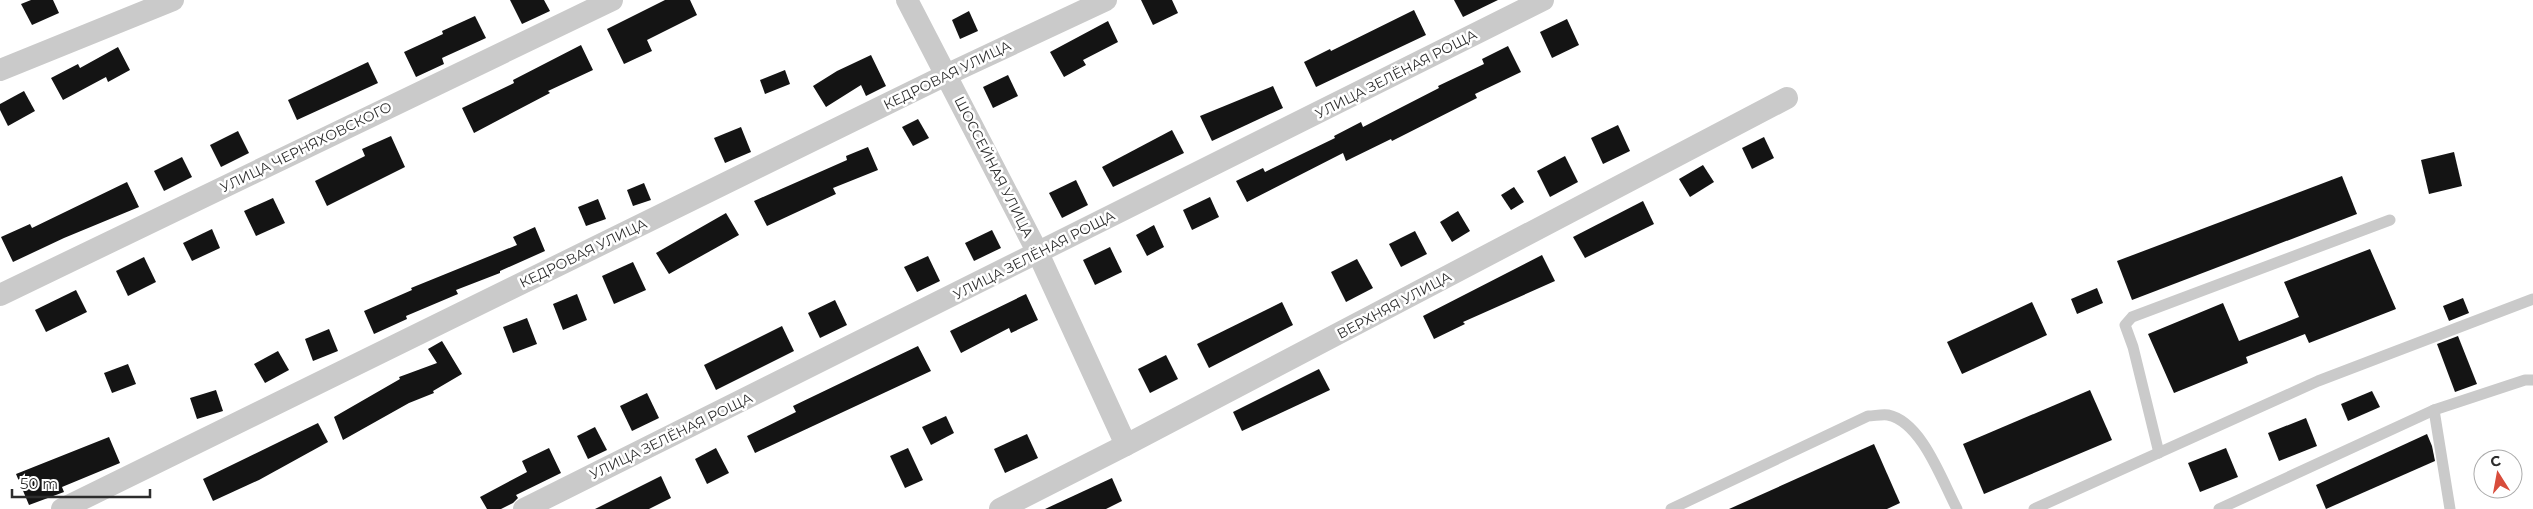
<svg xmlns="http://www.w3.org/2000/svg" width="2533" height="509" viewBox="0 0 2533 509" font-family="Montserrat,sans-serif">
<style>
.building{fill:#141414}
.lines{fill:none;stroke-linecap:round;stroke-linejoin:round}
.service{stroke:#cacaca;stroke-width:11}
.minor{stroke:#cacaca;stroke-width:22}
.labels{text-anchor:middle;stroke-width:5;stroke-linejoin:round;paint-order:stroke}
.street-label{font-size:14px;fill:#2d2d2d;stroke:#fff}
</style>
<rect width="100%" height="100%" fill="#fff"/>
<g class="building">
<path d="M31 0H53L59 13 32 25 21 4Z"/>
<path d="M510 0H544L550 11 522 24Z"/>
<path d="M665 0H690L697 15 647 40 652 51 624 64 607 29Z"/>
<path d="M1141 0H1172L1178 13 1153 25Z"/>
<path d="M1454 0H1498L1463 17Z"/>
<path d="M1414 10 1426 35 1316 87 1304 62 1330 49 1331 51Z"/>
<path d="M969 11 978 31 960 39 952 20Z"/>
<path d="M475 16 486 38 442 58 444 64 416 77 404 52 443 34 442 31Z"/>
<path d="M1567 19 1579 45 1552 58 1540 32Z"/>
<path d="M1108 21 1118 42 1083 60 1086 65 1064 77 1050 52Z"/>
<path d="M581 45 593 70 548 91 550 93 474 133 462 108 514 83 513 80Z"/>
<path d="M1508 46 1521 72 1475 94 1477 98 1392 141 1391 139 1346 161 1343 153 1247 202 1236 181 1263 168 1265 172 1335 138 1334 136 1361 122 1363 127 1439 88 1438 86 1484 64 1482 59Z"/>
<path d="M118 47 130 70 108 82 106 77 63 100 51 78 78 64 80 68Z"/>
<path d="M871 55 886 86 866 96 861 85 826 107 813 86 837 71Z"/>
<path d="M368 62 378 83 297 120 288 100Z"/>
<path d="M785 70 790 84 765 94 760 80Z"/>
<path d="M1008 75 1018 96 993 108 983 87Z"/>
<path d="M1273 86 1283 108 1212 141 1200 116Z"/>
<path d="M24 91 35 111 8 126 0 110V104Z"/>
<path d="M918 119 929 138 913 146 902 127Z"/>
<path d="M1618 125 1630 151 1603 164 1591 138Z"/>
<path d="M741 127 751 152 725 163 714 138Z"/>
<path d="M1172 130 1184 153 1113 187 1102 167Z"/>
<path d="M238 131 249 153 221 167 210 145Z"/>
<path d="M391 136 405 167 327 206 315 181 365 156 362 149Z"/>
<path d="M1764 137 1774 158 1752 169 1742 148Z"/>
<path d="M868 147 878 170 833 188 836 194 767 226 754 201 847 160 846 156Z"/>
<path d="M2454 152 2462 186 2429 194 2421 160Z"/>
<path d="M1565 156 1578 182 1550 197 1537 171Z"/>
<path d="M182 157 192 177 164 191 154 171Z"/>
<path d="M1703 165 1714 182 1690 197 1679 179Z"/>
<path d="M2342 176 2357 214 2132 300 2117 261Z"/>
<path d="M1076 180 1088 205 1062 218 1049 193Z"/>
<path d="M127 182 139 207 64 238 13 262 1 237 30 224 32 228Z"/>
<path d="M644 183 651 200 633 206 627 190Z"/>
<path d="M1514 187 1524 202 1511 210 1501 195Z"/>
<path d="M1210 197 1219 217 1192 230 1183 210Z"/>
<path d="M273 198 285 223 256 236 244 211Z"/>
<path d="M598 199 606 219 586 226 578 207Z"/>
<path d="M1643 201 1654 224 1585 258 1573 237Z"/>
<path d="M1458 211 1470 231 1452 242 1440 222Z"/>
<path d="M726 213 739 235 669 274 656 253Z"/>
<path d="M1154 225 1164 247 1147 256 1136 235Z"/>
<path d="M535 227 545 251 500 271V273L456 290 458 294 406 316 407 319 374 334 364 311 412 290 411 288 517 245 513 237Z"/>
<path d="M212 229 220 248 192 261 183 243Z"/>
<path d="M992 230 1001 248 974 261 965 243Z"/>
<path d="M1415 231 1427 254 1401 267 1389 244Z"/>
<path d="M1110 247 1122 272 1095 285 1083 260Z"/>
<path d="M2370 249 2396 309 2309 343 2305 334 2246 357 2248 363 2174 393 2148 334 2223 303 2239 341 2299 317 2284 282Z"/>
<path d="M1542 255 1555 281 1463 322 1465 324 1434 339 1423 316Z"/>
<path d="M928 256 940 281 917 292 904 267Z"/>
<path d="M144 257 156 282 128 296 116 271Z"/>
<path d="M1357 259 1373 288 1346 302 1331 272Z"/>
<path d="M633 262 646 290 614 304 602 276Z"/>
<path d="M2097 288 2103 303 2077 314 2071 299Z"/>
<path d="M76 290 87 312 46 332 35 310Z"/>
<path d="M577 294 587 320 563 330 553 304Z"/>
<path d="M1026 294 1038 320 1011 333 1009 328 961 353 950 331Z"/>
<path d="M2463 298 2469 313 2449 321 2443 306Z"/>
<path d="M835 300 847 325 820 338 808 313Z"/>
<path d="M1282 302 1293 325 1209 368 1197 344Z"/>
<path d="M2032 302 2047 335 1962 374 1947 342Z"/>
<path d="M527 318 537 344 513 353 503 327Z"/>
<path d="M782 326 794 351 716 390 704 365Z"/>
<path d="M329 329 338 351 313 361 305 339Z"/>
<path d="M2458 336 2477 384 2455 392 2437 344Z"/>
<path d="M442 341 462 374 433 391 434 393 409 403 343 440 334 417 400 379 399 377 437 363 428 349Z"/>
<path d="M918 346 931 371 755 453 747 436 796 412 793 406Z"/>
<path d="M278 351 289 370 265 383 254 364Z"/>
<path d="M1166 355 1178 379 1150 393 1138 369Z"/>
<path d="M128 364 136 384 112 393 104 373Z"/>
<path d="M1319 369 1330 390 1242 431 1233 412Z"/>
<path d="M216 390 223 411 197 419 190 398Z"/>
<path d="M2090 390 2112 440 1984 494 1963 444Z"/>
<path d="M2372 391 2380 407 2348 421 2341 404Z"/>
<path d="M647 393 659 418 632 431 620 406Z"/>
<path d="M946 416 954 433 931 445 922 427Z"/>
<path d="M2306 418 2317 446 2279 461 2268 433Z"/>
<path d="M318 423 328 442 259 480 213 501 203 479Z"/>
<path d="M595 427 607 450 588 459 577 436Z"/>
<path d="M1027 434 1038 458 1005 473 994 449Z"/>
<path d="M2427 434 2432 446 2435 461 2326 509 2316 485Z"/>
<path d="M109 437 120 463 62 487 64 492 29 505 16 474Z"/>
<path d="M1874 444 1900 503 1887 509H1729Z"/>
<path d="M549 448 561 473 516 495 518 498 513 503 501 509H487L480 497 527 472 522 461Z"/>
<path d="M716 448 729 473 707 484 695 459Z"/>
<path d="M908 448 923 480 905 488 890 456Z"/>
<path d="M2226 448 2238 477 2200 492 2188 463Z"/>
<path d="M661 476 671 498 649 509H595Z"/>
<path d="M1112 478 1122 501 1106 509H1045Z"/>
</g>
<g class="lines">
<g class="service">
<path d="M2434 410 2450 509"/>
<path d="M2159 453 2133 347 2125 325 2132 317 2390 220"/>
<path d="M1671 509 1868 416C1874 416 1882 414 1888 415 1922 422 1942 481 1957 509"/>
<path d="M2034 509 2318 381 2533 299"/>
<path d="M2219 509 2434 410 2525 380H2533"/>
</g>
<g class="minor">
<path d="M907 0 1038 253 1126 445"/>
<path d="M0 70 173 0"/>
<path d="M0 295 612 0"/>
<path d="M62 509 946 75 1106 0"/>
<path d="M524 509 1543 0"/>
<path d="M1000 509 1126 445 1787 98"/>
</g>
</g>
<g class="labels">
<g class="street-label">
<text transform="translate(1396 74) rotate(-27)" y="5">УЛИЦА ЗЕЛЁНАЯ РОЩА</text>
<text transform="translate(947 75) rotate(-26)" y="5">КЕДРОВАЯ УЛИЦА</text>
<text transform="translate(306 147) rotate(-26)" y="5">УЛИЦА ЧЕРНЯХОВСКОГО</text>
<text transform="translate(994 167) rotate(63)" y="5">ШОССЕЙНАЯ УЛИЦА</text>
<text transform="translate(583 253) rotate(-26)" y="5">КЕДРОВАЯ УЛИЦА</text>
<text transform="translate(1034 255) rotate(-27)" y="5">УЛИЦА ЗЕЛЁНАЯ РОЩА</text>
<text transform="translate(1394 305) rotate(-28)" y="5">ВЕРХНЯЯ УЛИЦА</text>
<text transform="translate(671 436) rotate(-26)" y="5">УЛИЦА ЗЕЛЁНАЯ РОЩА</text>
</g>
</g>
<g transform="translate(2498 474) rotate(349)"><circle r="24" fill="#ffffff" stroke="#ababab"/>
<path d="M0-4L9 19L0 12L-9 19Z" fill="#d84c3b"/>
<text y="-8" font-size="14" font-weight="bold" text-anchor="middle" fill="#2d2d2d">С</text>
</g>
<path d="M12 489v8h138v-8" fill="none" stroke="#2d2d2d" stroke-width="2.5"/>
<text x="20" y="489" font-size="15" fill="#2d2d2d" stroke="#ffffff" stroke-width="4" paint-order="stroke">50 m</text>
</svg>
